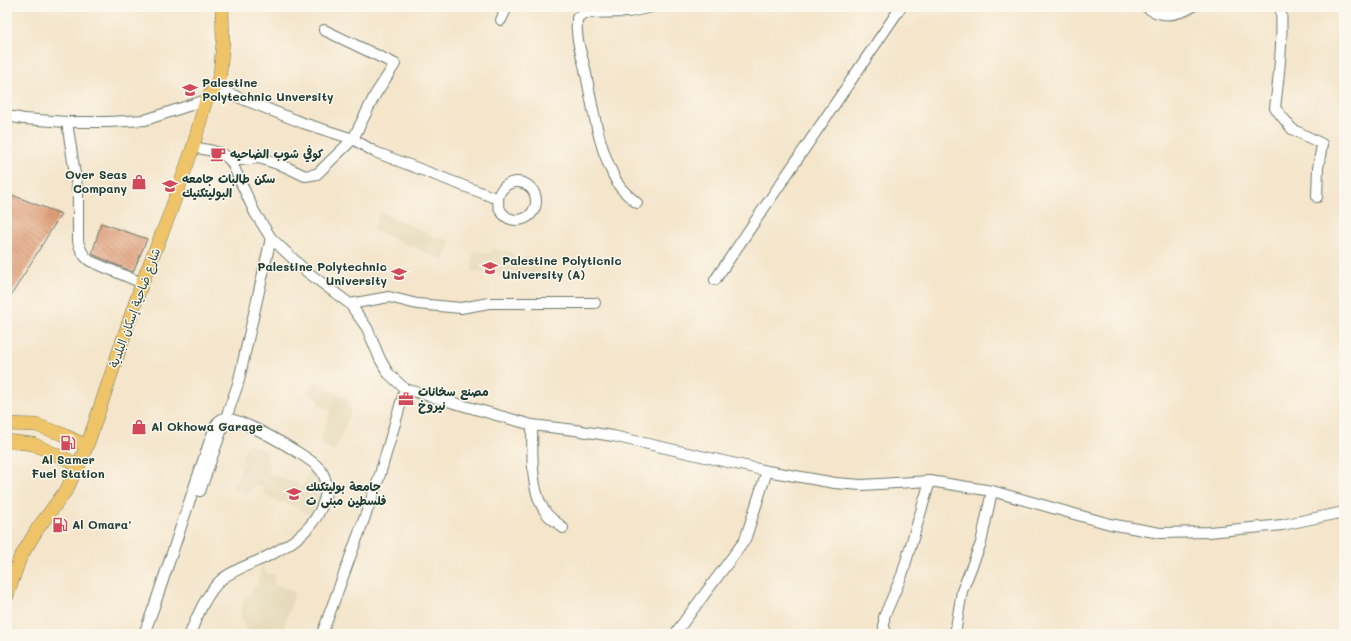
<svg xmlns="http://www.w3.org/2000/svg" width="1351" height="641" viewBox="0 0 1351 641" font-family="Mali,'Playpen Sans Arabic',sans-serif">
<style>
.built{fill:#e6daba}
.building{fill:url(#building-back-hatch)}
.lines{fill:none;stroke-linecap:round;stroke-linejoin:round}
.minor-casing{stroke:#6a7869;stroke-width:12}
.major-casing{stroke:#6a7869;stroke-width:14}
.minor{stroke:#fff;stroke-width:10}
.major{stroke:#efc469;stroke-width:13}
.labels{text-anchor:middle;stroke-width:3;stroke-linejoin:round;paint-order:stroke}
.poi-label{font-size:12px;font-weight:bold;fill:#1f3d34;stroke:#fbf7ec;text-anchor:start}
.street-label{font-size:12px;fill:#1f3d34;stroke:#fbf7ec}
</style>
<defs>
<pattern id="building-back-hatch" width="6" height="6" patternUnits="userSpaceOnUse"><rect width="6" height="6" fill="#e19f79"/><path d="M-1 5l2 2M0 0l6 6M5-1l2 2" fill="none" stroke="#b68364"/></pattern>
</defs>
<rect width="100%" height="100%" fill="#fbf7ec"/>
<filter id="ink" filterUnits="userSpaceOnUse"><feTurbulence type="fractalNoise" baseFrequency=".025" numOctaves="2"/><feDisplacementMap in="SourceGraphic" scale="8" xChannelSelector="R" yChannelSelector="G"/><feConvolveMatrix kernelMatrix="1 2 1 2 8 2 1 2 1" color-interpolation-filters="sRGB"/></filter>
<filter id="wash" filterUnits="userSpaceOnUse"><feTurbulence type="fractalNoise" baseFrequency=".012" numOctaves="4" result="noise"/><feDisplacementMap in="SourceGraphic" scale="16" xChannelSelector="R" yChannelSelector="G"/><feGaussianBlur stdDeviation="0.9" result="paint"/><feColorMatrix in="noise" values="0 0 0 0 0 0 0 0 0 0 0 0 0 0 0 0 0 1.4 0 .05"/><feComposite in="paint" operator="in"/></filter>
<g filter="url(#wash)">
<rect width="100%" height="100%" fill="#f4e5cb"/>
<g class="built">
<path d="M380 212 436 237 451 241 444 260 373 230Z"/>
<path d="M492 249 512 252 513 258H542L540 279 472 271 473 251 491 253Z"/>
<path d="M313 381 347 400 351 412 335 451 319 443 331 410 318 404 319 399 307 393Z"/>
<path d="M248 443 268 452 266 461 269 462 270 468 268 473 298 484 299 488 302 487 309 471 325 478 321 488 325 492 320 501H317L310 515 284 501 282 504 263 493 264 488 255 484 247 495 232 487 245 460 241 459Z"/>
<path d="M262 566 266 573 275 575 273 584 295 592 282 634H260L253 630 250 632 244 626 241 617V609L245 599 257 585Z"/>
</g>
<g id="blocks">
<g class="building">
<path d="M7 193 61 214 7 302Z"/>
<path d="M101 223 147 239 133 272 92 254Z"/>
</g>
</g>
</g>
<g filter="url(#ink)">
<use href="#blocks" fill-opacity="0" stroke="#6a7869" stroke-width="1"/>
<g class="lines">
<g class="minor-casing">
<g id="minor">
<path d="M1146 7C1161 18 1176 16 1192 7"/>
<path d="M1281 7C1283 41 1279 75 1275 108L1292 129 1322 144 1318 168 1317 197"/>
<path d="M501 20 507 7"/>
<path d="M215 88 303 123 353 139 375 152 498 199"/>
<path d="M7 116 24 119 67 122H108L145 120 206 100"/>
<path d="M67 122 78 194V241C80 250 83 256 90 261L142 283"/>
<path d="M193 147 213 151 223 154 231 161 255 213 271 238 306 271 350 304 367 328 380 359 388 373 405 389 532 425 575 430 613 436 767 471 835 483 862 485 930 481 992 491 1110 524 1160 533 1209 532 1282 525 1344 512"/>
<path d="M231 161 259 158 284 166 305 176 317 174 353 139 375 95 395 64 324 30"/>
<circle cx="517" cy="201" r="19"/>
<path d="M637 203C631 198 622 191 618 184 598 149 593 108 585 69 581 52 575 37 577 18L584 13 629 12 652 7"/>
<path d="M715 280 901 7"/>
<path d="M350 304 389 297 417 304 461 308 489 303H595"/>
<path d="M532 425C533 452 529 492 547 514 551 519 558 523 563 528"/>
<path d="M200 491 238 384 271 238"/>
<path d="M677 631 745 540 767 471"/>
<path d="M144 634 155 604 210 440C213 434 215 422 222 419 234 413 308 456 318 467 324 473 328 483 326 492 320 526 292 545 262 559 248 565 233 570 222 579 208 591 196 617 190 634"/>
<path d="M322 634 378 481 405 389"/>
<path d="M887 634 884 628V617L902 575 930 481"/>
<path d="M955 634 962 591 981 543 992 491"/>
</g>
</g>
<g class="major-casing">
<g id="major">
<path d="M7 424 36 425 62 434 87 446"/>
<path d="M7 441 33 444 79 465"/>
<path d="M7 596 20 558 38 528 67 489 87 446 142 283 170 213 193 147 206 100 215 88 220 74 223 41 222 7"/>
</g>
</g>
<use href="#minor" class="minor"/>
<use href="#major" class="major"/>
</g>
</g>
<defs>
<g id="university-bare" transform="scale(1.2)"><path d="M0-5L7-2L0 1L-7-2ZM-4 1L0 2.5L4 1V4Q0 6-4 4Z" fill="#d1495b" stroke="#fbf7ec" stroke-width="2.5" paint-order="stroke"/></g>
<g id="cafe-bare" transform="scale(1.2)"><path d="M-5.5-4.5H6V0H3Q3 3.5 0 3.5H-2.5Q-5.5 3.5-5.5 0ZM3-3.2v2h1.7v-2ZM-6 4.5H4V6H-6Z" fill="#d1495b" stroke="#fbf7ec" stroke-width="2.5" paint-order="stroke"/></g>
<g id="shop-bare" transform="scale(1.2)"><path d="M-5-2.5h2.3a2.7 3.5 0 0 1 5.4 0H5L5.5 6h-11ZM-1.5-2.5h3a1.5 2.3 0 0 0-3 0Z" fill="#d1495b" stroke="#fbf7ec" stroke-width="2.5" paint-order="stroke"/></g>
<g id="school-bare" transform="scale(1.2)"><path d="M0-5L7-2L0 1L-7-2ZM-4 1L0 2.5L4 1V4Q0 6-4 4Z" fill="#d1495b" stroke="#fbf7ec" stroke-width="2.5" paint-order="stroke"/></g>
<g id="office-bare" transform="scale(1.2)"><path d="M-6-3h4V-5.5h4V-3h4V5H-6ZM-1-4.5V-3h2v-1.5ZM-6 0V1H6V0Z" fill="#d1495b" stroke="#fbf7ec" stroke-width="2.5" paint-order="stroke"/></g>
<g id="fuel-bare" transform="scale(1.2)"><path d="M-5.5-6h7V0h2V4h1.3V-2.5L3-4.5l.8-.8L6-3V5H2.5V1h-1V6h-7ZM-4.2-4.7v3.2H.2V-4.7Z" fill="#d1495b" stroke="#fbf7ec" stroke-width="2.5" paint-order="stroke"/></g>
</defs>
<g fill-rule="evenodd">
<use href="#university-bare" x="190" y="90"/>
<use href="#cafe-bare" x="218" y="154"/>
<use href="#shop-bare" x="139" y="182"/>
<use href="#school-bare" x="170" y="186"/>
<use href="#university-bare" x="490" y="268"/>
<use href="#university-bare" x="399" y="274"/>
<use href="#office-bare" x="406" y="399"/>
<use href="#shop-bare" x="139" y="427"/>
<use href="#fuel-bare" x="68" y="443"/>
<use href="#university-bare" x="294" y="494"/>
<use href="#fuel-bare" x="60" y="525"/>
</g>
<g class="labels">
<g class="poi-label">
<text x="202" y="87">Palestine<tspan x="202" dy="14">Polytechnic Unversity</tspan></text>
<text x="230" y="158">كوفي شوب الضاحيه</text>
<text x="127" y="179" text-anchor="end">Over Seas<tspan x="127" dy="14">Company</tspan></text>
<text x="182" y="183">سكن طالبات جامعه<tspan x="182" dy="14">البوليتكنيك</tspan></text>
<text x="502" y="265">Palestine Polyticnic<tspan x="502" dy="14">University (A)</tspan></text>
<text x="387" y="271" text-anchor="end">Palestine Polytechnic<tspan x="387" dy="14">University</tspan></text>
<text x="418" y="396">مصنع سخانات<tspan x="418" dy="14">نيروخ</tspan></text>
<text x="151" y="431">Al Okhowa Garage</text>
<text x="68" y="464" text-anchor="middle">Al Samer<tspan x="68" dy="14">Fuel Station</tspan></text>
<text x="306" y="491">جامعة بوليتكنك<tspan x="306" dy="14">فلسطين مبنى ت</tspan></text>
<text x="72" y="529">Al Omara'</text>
</g>
<g class="street-label">
<text transform="translate(135 308) rotate(-70)" y="4">شارع ضاحية إسكان البلدية</text>
</g>
</g>
<rect width="1351" height="641" fill="none" stroke="#fbf7ec" stroke-width="24"/>
</svg>
